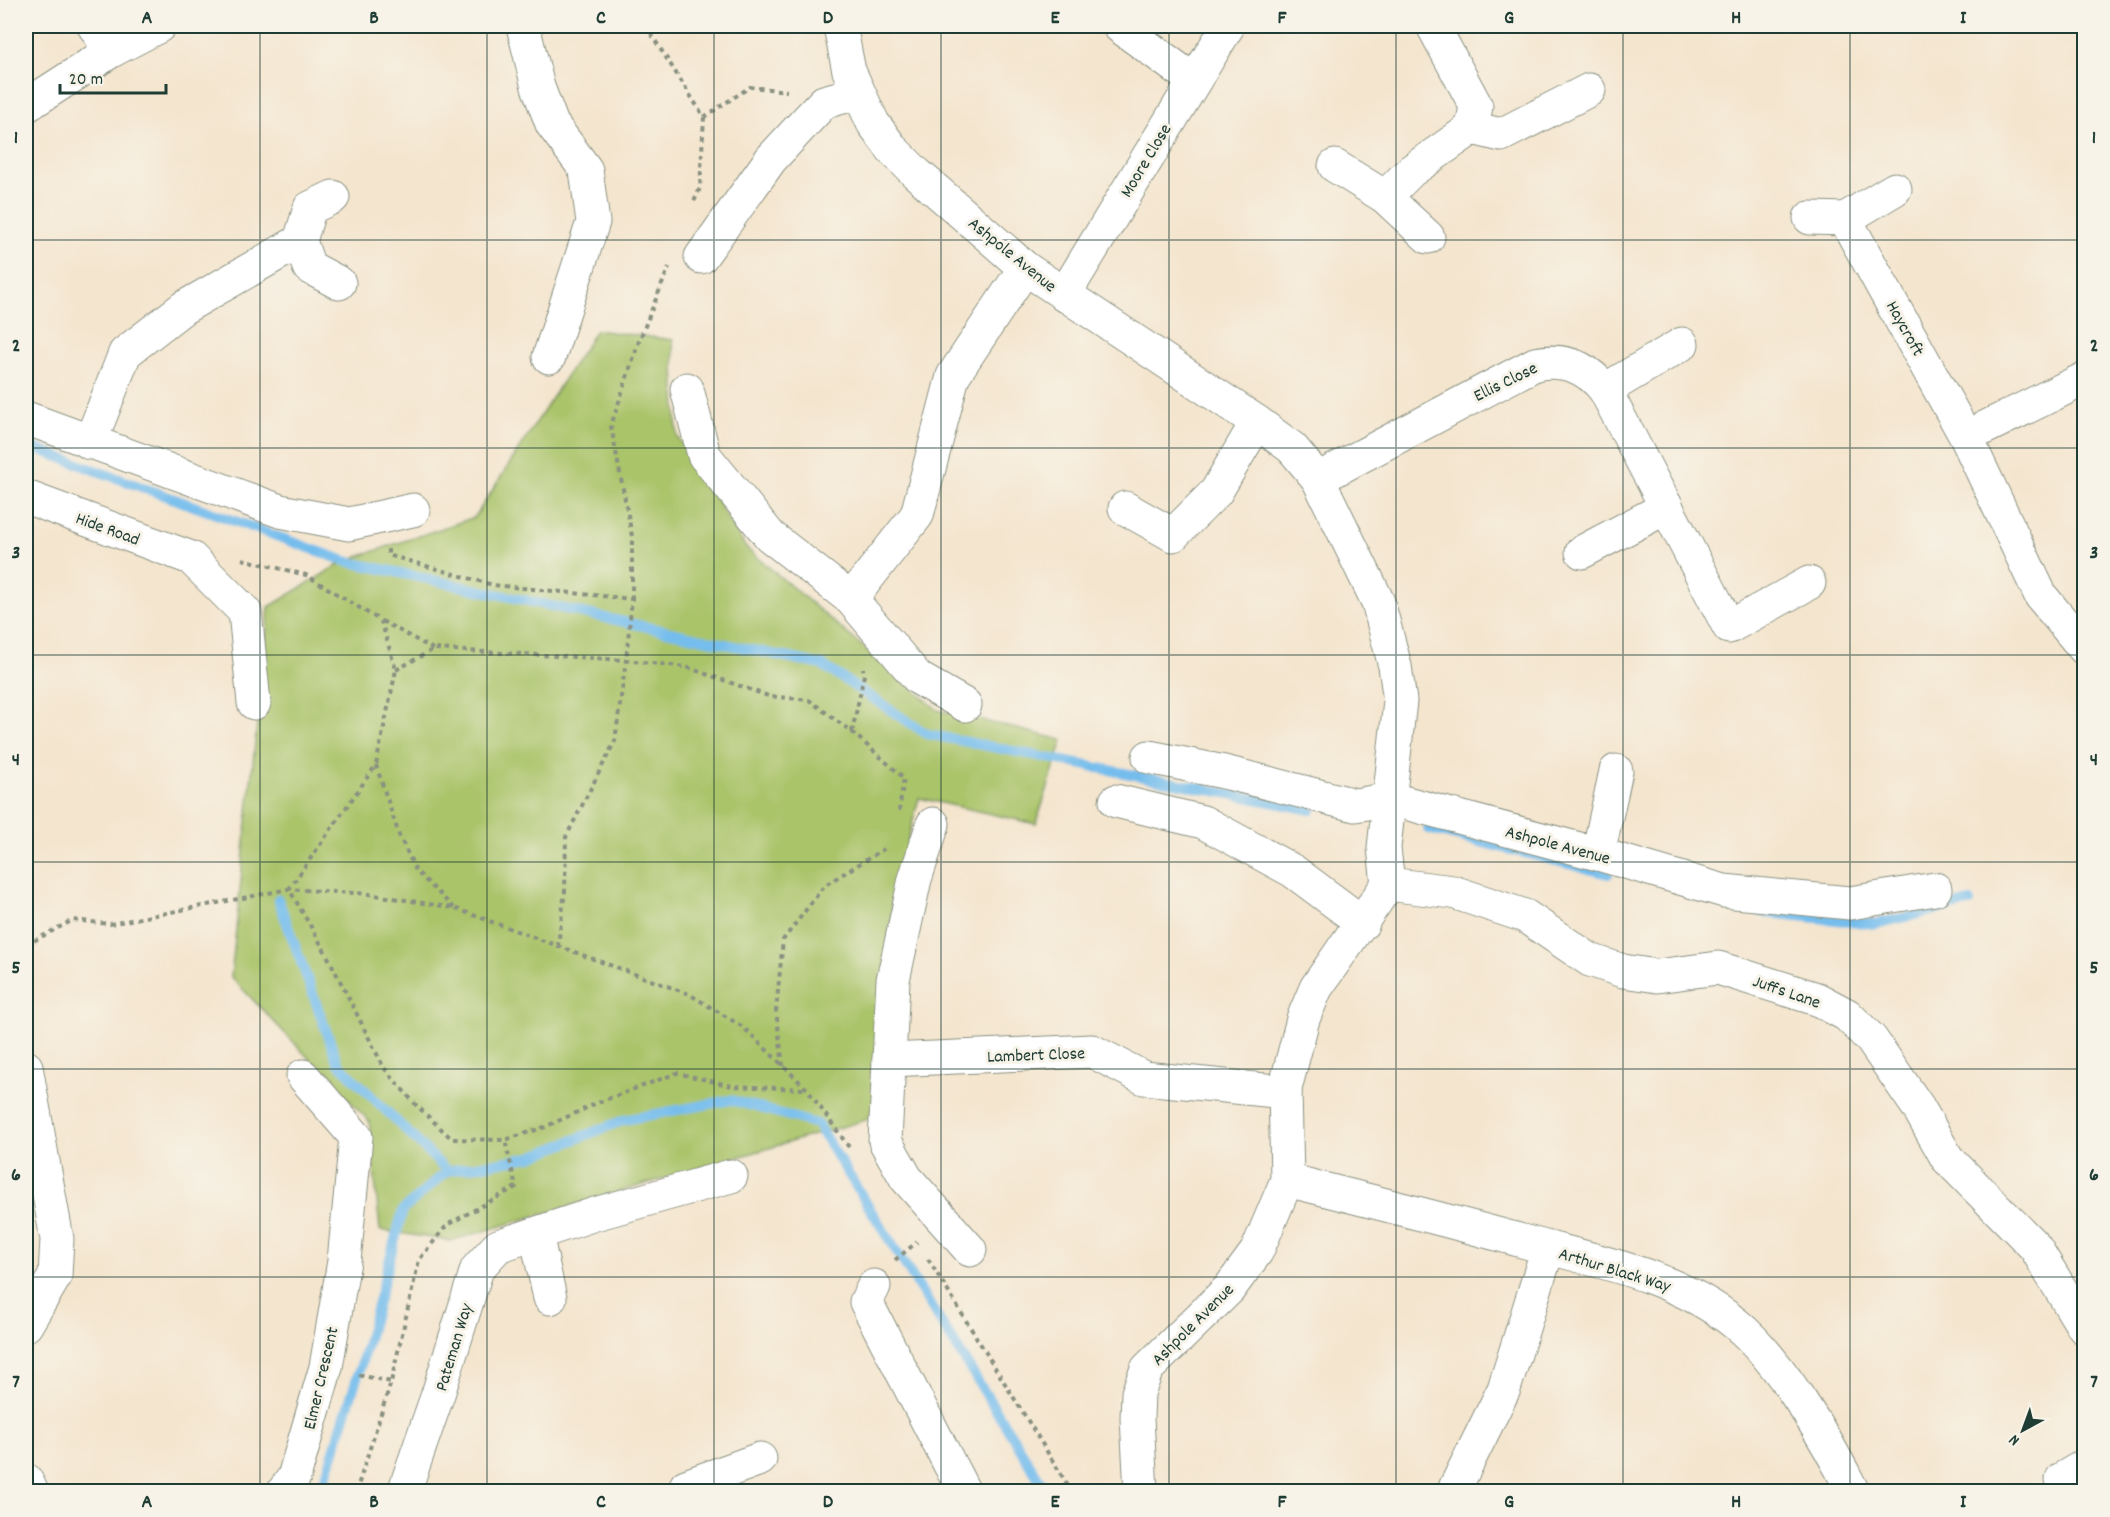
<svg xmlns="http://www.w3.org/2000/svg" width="2110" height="1517" viewBox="0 0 2110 1517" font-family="Dekko,sans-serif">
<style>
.green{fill:#aac46a;stroke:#64804f;stroke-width:1.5}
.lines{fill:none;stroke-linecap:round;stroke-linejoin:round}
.stream{stroke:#74bded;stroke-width:10}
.minor-casing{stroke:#8a9181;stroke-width:35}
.path{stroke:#8a9181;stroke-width:4;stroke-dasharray:4.5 4.5;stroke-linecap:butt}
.minor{stroke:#fff;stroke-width:33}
.grid{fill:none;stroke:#1f3d34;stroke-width:1.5;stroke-opacity:0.55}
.labels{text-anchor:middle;stroke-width:6;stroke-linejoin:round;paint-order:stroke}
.street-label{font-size:18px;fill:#1f3d34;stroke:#f7f3e8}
.neatline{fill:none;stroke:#1f3d34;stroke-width:2}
.grid-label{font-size:20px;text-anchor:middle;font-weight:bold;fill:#1f3d34}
</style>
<rect width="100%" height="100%" fill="#f7f3e8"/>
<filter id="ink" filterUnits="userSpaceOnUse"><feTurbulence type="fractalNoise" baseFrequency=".0167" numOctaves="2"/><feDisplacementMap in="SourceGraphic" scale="12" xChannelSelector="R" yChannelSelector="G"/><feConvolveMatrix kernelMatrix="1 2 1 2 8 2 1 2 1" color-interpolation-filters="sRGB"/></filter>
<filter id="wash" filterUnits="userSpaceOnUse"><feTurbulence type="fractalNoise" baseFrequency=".008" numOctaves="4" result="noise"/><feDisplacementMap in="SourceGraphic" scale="24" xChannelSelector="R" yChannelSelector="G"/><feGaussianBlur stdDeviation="1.35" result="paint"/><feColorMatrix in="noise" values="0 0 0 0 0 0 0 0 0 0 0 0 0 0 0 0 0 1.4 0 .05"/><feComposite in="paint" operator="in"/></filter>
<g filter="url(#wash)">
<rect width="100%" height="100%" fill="#f4e5ce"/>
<path class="green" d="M596 330 673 340 677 436 746 548 938 710 1063 740 1036 824 919 798 893 896 876 1117 450 1241 380 1230 369 1121 231 977 269 607 345 561 475 517Z"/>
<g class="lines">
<g class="stream">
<path d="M26 445 345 561 822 665 927 734 1311 810"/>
<path d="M1428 829 1608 874"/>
<path d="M278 899 338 1063 447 1171 403 1210 361 1365 321 1492"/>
<path d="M1749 908 1767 913 1876 924 1970 902"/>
<path d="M447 1171 531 1157 624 1120 731 1100 817 1124 1047 1492"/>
</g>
</g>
</g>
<g filter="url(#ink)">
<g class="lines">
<g class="minor-casing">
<g id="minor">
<path d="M94 26 111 51"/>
<path d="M523 26 538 87 552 124 586 170 593 222 549 357"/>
<path d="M840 26 849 71 873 123 893 150 916 173 1025 268 1257 422 1292 448 1318 479 1378 602 1395 666 1400 701 1384 848 1388 884 1316 988 1303 1019 1285 1089 1287 1180 1257 1251 1229 1289 1147 1369 1138 1393 1137 1418 1141 1492"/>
<path d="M1119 26 1193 80"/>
<path d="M26 106 111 51 159 26"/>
<path d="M1472 128 1501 135 1589 90"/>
<path d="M1335 166 1385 197 1428 237"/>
<path d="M333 197 310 208 300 241 309 267 339 283"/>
<path d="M1385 197 1411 171 1472 128 1476 106 1433 26"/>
<path d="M1810 218 1845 219 1966 437"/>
<path d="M1845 219 1895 189"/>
<path d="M701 257 771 159 808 119 824 102 857 93"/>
<path d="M1064 295 1228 26"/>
<path d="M2084 379 1966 437 2041 596 2084 648"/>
<path d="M687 389 704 455 770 536 851 599 918 678 965 705"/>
<path d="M1605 390 1682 344"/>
<path d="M26 418 280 511 349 524 413 510"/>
<path d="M90 443 125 353 183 308 300 241"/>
<path d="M1318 479 1535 364C1564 358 1587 367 1605 390L1729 627 1809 583"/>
<path d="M26 497 191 558 245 612 254 703"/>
<path d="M1125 508 1173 535 1216 492 1257 422"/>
<path d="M1582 552 1667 507"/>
<path d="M851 599 917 515 953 376 1025 268"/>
<path d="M1149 757 1224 772 1355 805 1391 799 1598 854 1724 891 1850 903 1935 889"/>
<path d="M1116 801 1203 822 1293 871 1363 923"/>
<path d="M933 824 915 879 893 980 885 1141 906 1178 970 1250"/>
<path d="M1598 854 1616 771"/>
<path d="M1388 884 1453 892 1525 916 1590 960 1623 971 1657 976 1718 968 1817 999 1847 1015 1871 1039 1918 1107 1947 1158 2035 1247 2084 1328"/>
<path d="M889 1060 1092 1051 1144 1078 1285 1092"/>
<path d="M26 1067 57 1239 55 1276 26 1325"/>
<path d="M1287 1180C1367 1200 1446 1220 1526 1242 1598 1261 1677 1276 1736 1324 1780 1360 1827 1440 1853 1492"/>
<path d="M536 1234 550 1298"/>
<path d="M874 1286 866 1302 964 1492"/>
<path d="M2062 1479 2084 1466"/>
<path d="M26 1480 32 1492"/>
<path d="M283 1492 294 1477 326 1367 344 1261 356 1137 303 1076"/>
<path d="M404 1492 438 1394 477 1269 498 1246 595 1214 731 1176"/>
<path d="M687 1492 686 1486 760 1459"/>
<path d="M1453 1492 1504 1389 1548 1248"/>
</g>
</g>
<g class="path">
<path d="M646 26 704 117 700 188 693 204"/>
<path d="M704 117 750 87 787 91"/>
<path d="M388 549V555L493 585 632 599 626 660 686 667 768 696 809 700 852 732 904 778 899 811"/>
<path d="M242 559 306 575 381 621 396 670 376 765 289 889 326 953 384 1068 415 1104 452 1139 505 1140 545 1127 597 1103 677 1073 732 1086 806 1089"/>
<path d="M632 599V536L611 426 639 341 669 267"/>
<path d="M382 621 433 649"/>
<path d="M396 670 434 649 626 660 615 741 566 837 565 891 558 945"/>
<path d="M852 732 864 675 863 668"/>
<path d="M376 765 399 835 416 871 454 908"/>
<path d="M26 945 73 920 110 924 289 889 369 894 454 908 689 994 743 1027 807 1089 851 1150"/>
<path d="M783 1066 776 1011 783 940 825 885 887 847"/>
<path d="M928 1259 1072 1492"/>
<path d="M895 1260 917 1242"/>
<path d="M359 1375 391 1382"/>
<path d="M356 1492 391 1382 419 1260 447 1225 516 1187 505 1140"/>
</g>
<use href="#minor" class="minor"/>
</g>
</g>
<path class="grid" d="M260 26V1492M487 26V1492M714 26V1492M941 26V1492M1169 26V1492M1396 26V1492M1623 26V1492M1850 26V1492M26 240H2084M26 448H2084M26 655H2084M26 862H2084M26 1069H2084M26 1277H2084"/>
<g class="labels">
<g class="street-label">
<text transform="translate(1145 160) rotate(-59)" y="6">Moore Close</text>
<text transform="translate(1013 254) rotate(39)" y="6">Ashpole Avenue</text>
<text transform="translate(1906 328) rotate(61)" y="6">Haycroft</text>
<text transform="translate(1505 381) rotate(-26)" y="6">Ellis Close</text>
<text transform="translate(108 528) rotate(20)" y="6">Hide Road</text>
<text transform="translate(1558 844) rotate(15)" y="6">Ashpole Avenue</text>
<text transform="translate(1787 991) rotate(19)" y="6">Juffs Lane</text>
<text transform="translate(1036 1054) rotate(-2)" y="6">Lambert Close</text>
<text transform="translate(1615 1269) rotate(17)" y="6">Arthur Black Way</text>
<text transform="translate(1192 1324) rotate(-45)" y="6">Ashpole Avenue</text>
<text transform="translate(453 1347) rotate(-73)" y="6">Pateman Way</text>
<text transform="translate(320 1378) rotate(-77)" y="6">Elmer Crescent</text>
</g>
</g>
<rect width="2110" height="1517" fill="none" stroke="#f7f3e8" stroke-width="66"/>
<g transform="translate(2023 1430) rotate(221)" stroke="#f7f3e8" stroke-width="4.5" paint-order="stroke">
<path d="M0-4.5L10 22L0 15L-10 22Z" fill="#1f3d34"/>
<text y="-9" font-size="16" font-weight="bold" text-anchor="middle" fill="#1f3d34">N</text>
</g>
<path d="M60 84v9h106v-9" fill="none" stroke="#1f3d34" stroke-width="3"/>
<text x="69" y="84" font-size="18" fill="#1f3d34" stroke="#f7f3e8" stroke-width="4.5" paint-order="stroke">20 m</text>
<rect x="33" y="33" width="2044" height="1451" class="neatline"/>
<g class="grid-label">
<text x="147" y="23">A</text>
<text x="374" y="23">B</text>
<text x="601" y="23">C</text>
<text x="828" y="23">D</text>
<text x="1055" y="23">E</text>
<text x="1282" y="23">F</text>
<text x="1509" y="23">G</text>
<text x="1736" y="23">H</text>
<text x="1963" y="23">I</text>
<text x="16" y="143">1</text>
<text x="2094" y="143">1</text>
<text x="16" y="351">2</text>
<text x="2094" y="351">2</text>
<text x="16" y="558">3</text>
<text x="2094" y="558">3</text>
<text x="16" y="765">4</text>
<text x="2094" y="765">4</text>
<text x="16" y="973">5</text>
<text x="2094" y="973">5</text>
<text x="16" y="1180">6</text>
<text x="2094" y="1180">6</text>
<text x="16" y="1387">7</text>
<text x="2094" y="1387">7</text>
<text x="147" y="1507">A</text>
<text x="374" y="1507">B</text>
<text x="601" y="1507">C</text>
<text x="828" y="1507">D</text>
<text x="1055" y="1507">E</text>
<text x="1282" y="1507">F</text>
<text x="1509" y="1507">G</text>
<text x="1736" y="1507">H</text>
<text x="1963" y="1507">I</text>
</g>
</svg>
